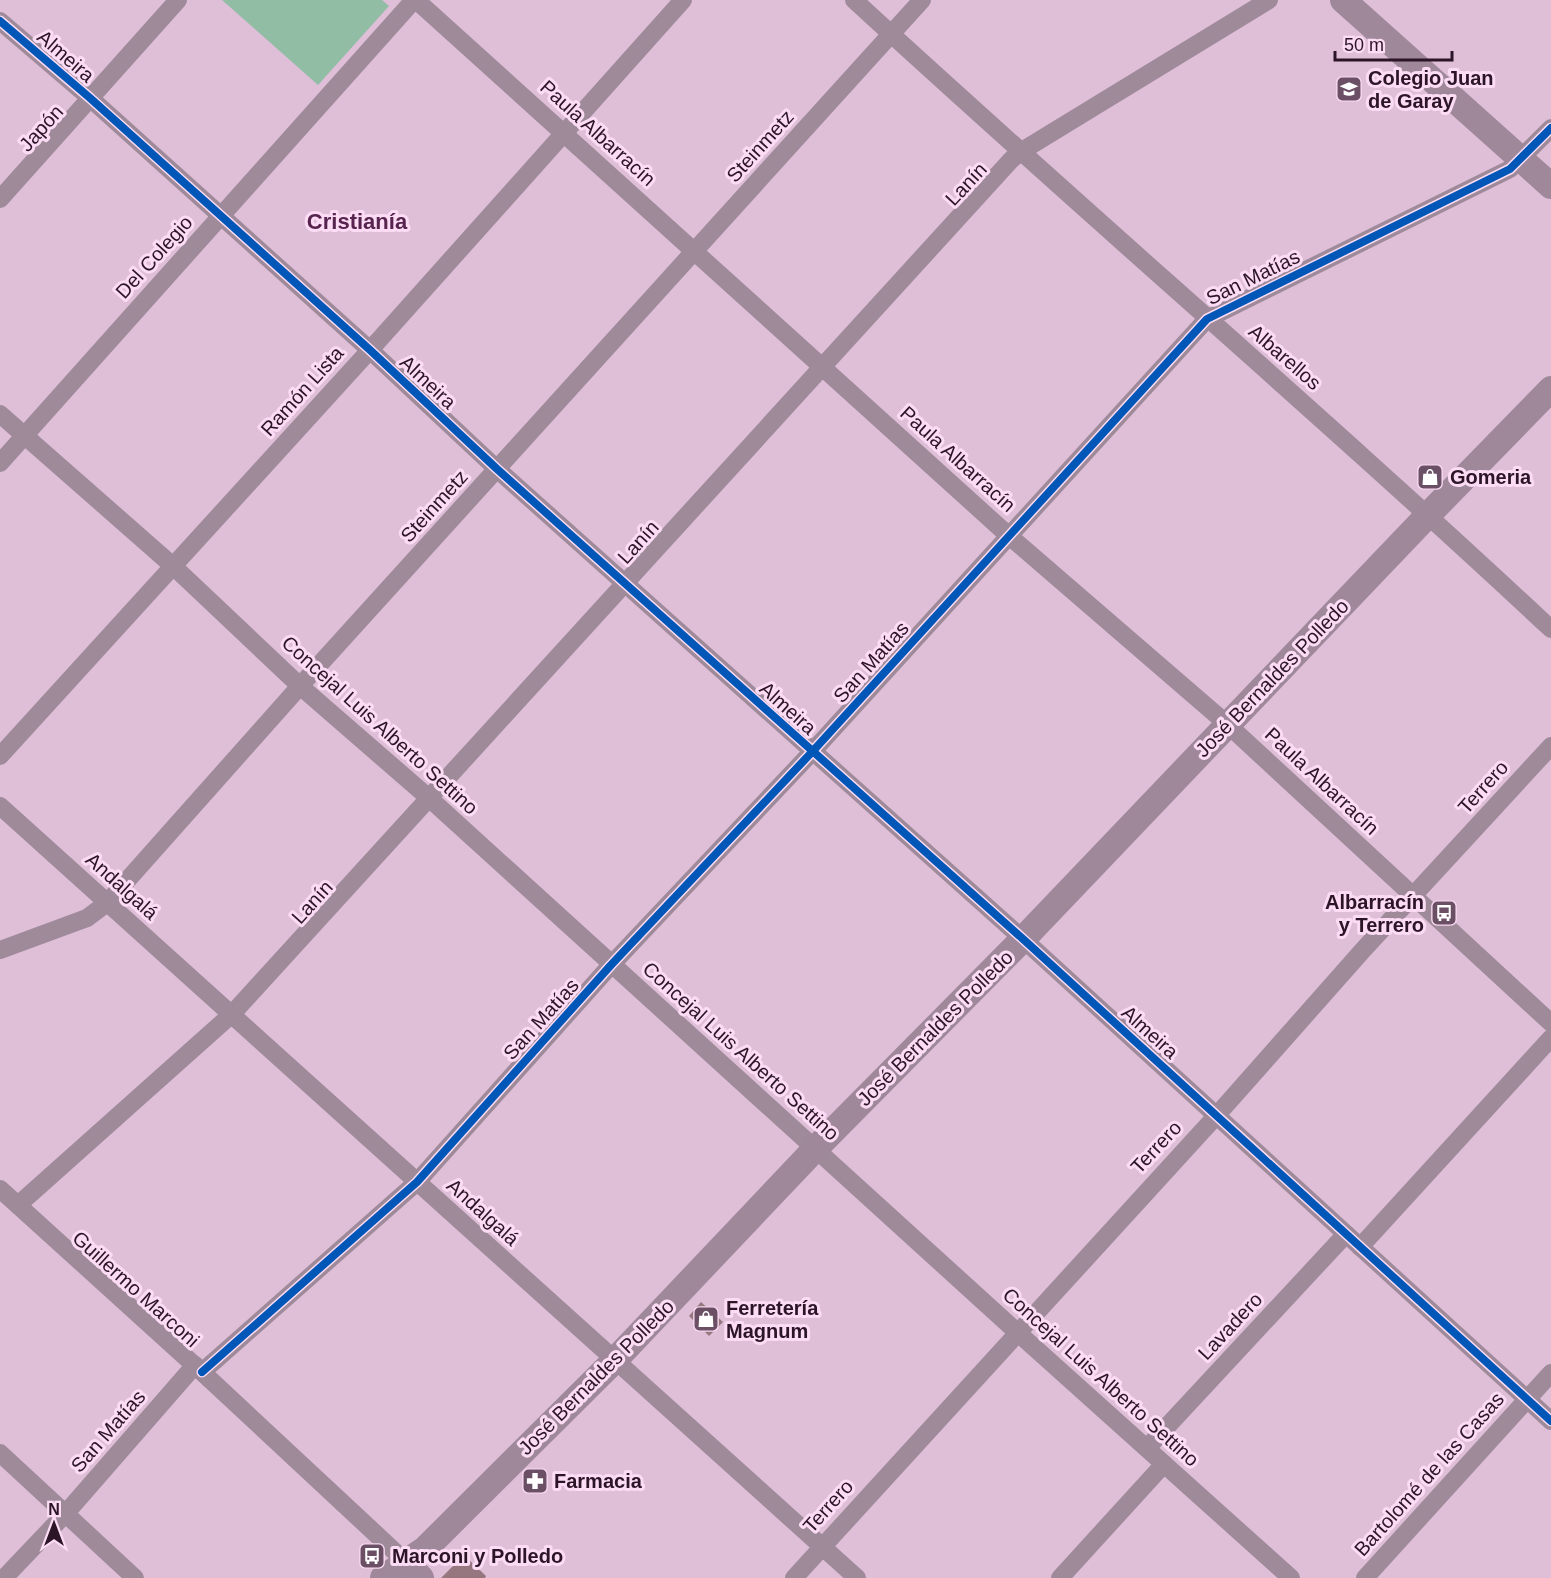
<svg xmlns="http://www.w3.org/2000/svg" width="1551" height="1578" viewBox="0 0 1551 1578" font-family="Helvetica,sans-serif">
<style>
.green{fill:#91bda5}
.building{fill:#96777f}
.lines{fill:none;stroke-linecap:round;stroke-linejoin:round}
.street{stroke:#9e8a99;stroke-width:18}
.secondary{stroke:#9e889a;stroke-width:26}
.cycleway-casing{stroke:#fcdcf4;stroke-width:11}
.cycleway{stroke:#0057b8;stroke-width:8}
.labels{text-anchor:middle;stroke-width:6;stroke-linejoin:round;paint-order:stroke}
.street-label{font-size:20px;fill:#2c1527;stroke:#fcdcf4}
.poi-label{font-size:20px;font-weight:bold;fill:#2c1527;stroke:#fcdcf4;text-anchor:start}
.quarter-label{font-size:22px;font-weight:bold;fill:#56244e;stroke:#fcdcf4}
</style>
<rect width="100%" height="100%" fill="#dfbed8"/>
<path class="green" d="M222 0H382L389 6 318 85Z"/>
<g class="building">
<path d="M701 1302 723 1322 709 1336 689 1316Z"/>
<path d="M464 1555 486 1576 485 1578H441Z"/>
</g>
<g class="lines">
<g class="street">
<path d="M416 0 1008 535 1227 724 1551 1023"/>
<path d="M854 0C1084 212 1322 415 1551 629"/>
<path d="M0 21 90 98 370 350 497 469 1023 939 1551 1421"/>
<path d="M0 199 178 0"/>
<path d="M0 414 173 566 300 686 429 798 1017 1332 1291 1578"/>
<path d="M0 463 414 0"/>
<path d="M0 756 370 350 683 0"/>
<path d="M0 806 857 1578"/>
<path d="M0 950 87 918 107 903 300 686 922 0"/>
<path d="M0 1189 202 1372 407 1563"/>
<path d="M18 1205 232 1014 1011 160 1020 152 1269 0"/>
<path d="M1360 1247 1551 1038"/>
<path d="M202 1372 417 1182 611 965 812 752 1207 319 1510 169 1551 128"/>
<path d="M1147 1448 1346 1234"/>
<path d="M0 1453 135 1578"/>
<path d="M4 1578 66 1513 195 1365"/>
<path d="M794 1578 1217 1115 1363 950 1551 746"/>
<path d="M1060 1578 1164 1464"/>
<path d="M1365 1578 1551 1373"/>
</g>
<g class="secondary">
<path d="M1343 0 1551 186"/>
<path d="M407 1563 421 1578"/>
<path d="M383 1578 425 1549 614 1361 816 1148 1023 939 1428 515 1551 389"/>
</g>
<g class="cycleway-casing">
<g id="cycleway">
<path d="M0 21 90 98 370 350 497 469 1023 939 1551 1421"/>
<path d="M202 1372 417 1182 611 965 812 752 1207 319 1510 169 1551 128"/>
</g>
</g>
<use href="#cycleway" class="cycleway"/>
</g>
<defs>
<g id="school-square" transform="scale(1.35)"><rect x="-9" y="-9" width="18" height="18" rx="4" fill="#6b5065" stroke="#fcdcf4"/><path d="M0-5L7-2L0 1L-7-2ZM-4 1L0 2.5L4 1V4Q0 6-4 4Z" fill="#fff"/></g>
<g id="shop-square" transform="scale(1.35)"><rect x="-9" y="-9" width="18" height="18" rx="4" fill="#6b5065" stroke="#fcdcf4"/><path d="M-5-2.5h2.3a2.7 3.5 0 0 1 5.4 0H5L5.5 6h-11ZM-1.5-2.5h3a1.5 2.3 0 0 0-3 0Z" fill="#fff"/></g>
<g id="bus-square" transform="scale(1.35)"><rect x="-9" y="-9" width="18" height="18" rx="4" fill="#6b5065" stroke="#fcdcf4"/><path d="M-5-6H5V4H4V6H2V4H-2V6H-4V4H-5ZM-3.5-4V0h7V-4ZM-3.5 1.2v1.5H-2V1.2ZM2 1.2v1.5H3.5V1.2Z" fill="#fff"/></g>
<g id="pharmacy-square" transform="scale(1.35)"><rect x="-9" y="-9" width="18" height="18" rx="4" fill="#6b5065" stroke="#fcdcf4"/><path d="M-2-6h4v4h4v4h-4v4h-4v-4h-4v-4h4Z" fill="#fff"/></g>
</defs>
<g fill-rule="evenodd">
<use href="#school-square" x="1349" y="89"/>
<use href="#shop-square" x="1430" y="477"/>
<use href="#bus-square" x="1444" y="913"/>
<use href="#shop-square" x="706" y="1319"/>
<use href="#pharmacy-square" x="535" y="1481"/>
<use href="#bus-square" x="372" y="1556"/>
</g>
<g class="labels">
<g class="street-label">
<text transform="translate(66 56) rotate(41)" y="7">Almeira</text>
<text transform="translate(41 128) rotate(-48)" y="7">Japón</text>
<text transform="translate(598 133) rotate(42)" y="7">Paula Albarracín</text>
<text transform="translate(760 146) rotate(-48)" y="7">Steinmetz</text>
<text transform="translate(966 184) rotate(-47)" y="7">Lanín</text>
<text transform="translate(154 257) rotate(-48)" y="7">Del Colegio</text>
<text transform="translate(1253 277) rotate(-26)" y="7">San Matías</text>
<text transform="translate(1285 357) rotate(41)" y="7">Albarellos</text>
<text transform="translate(428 382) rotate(43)" y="7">Almeira</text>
<text transform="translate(302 391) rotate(-48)" y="7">Ramón Lista</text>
<text transform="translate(958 459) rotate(42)" y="7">Paula Albarracín</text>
<text transform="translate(434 506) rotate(-48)" y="7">Steinmetz</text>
<text transform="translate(638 542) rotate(-48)" y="7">Lanín</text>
<text transform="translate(871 662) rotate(-48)" y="7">San Matías</text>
<text transform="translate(1272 678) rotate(-46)" y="7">José Bernaldes Polledo</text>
<text transform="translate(788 708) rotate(42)" y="7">Almeira</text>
<text transform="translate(380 725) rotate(42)" y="7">Concejal Luis Alberto Settino</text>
<text transform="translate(1322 781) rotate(43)" y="7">Paula Albarracín</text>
<text transform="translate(1483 787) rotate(-48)" y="7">Terrero</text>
<text transform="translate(122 886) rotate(42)" y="7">Andalgalá</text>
<text transform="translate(312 902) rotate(-48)" y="7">Lanín</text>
<text transform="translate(541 1019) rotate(-48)" y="7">San Matías</text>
<text transform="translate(935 1028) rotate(-45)" y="7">José Bernaldes Polledo</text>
<text transform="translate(1150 1032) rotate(42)" y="7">Almeira</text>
<text transform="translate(741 1051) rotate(42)" y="7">Concejal Luis Alberto Settino</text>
<text transform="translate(1156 1147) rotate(-47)" y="7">Terrero</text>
<text transform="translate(483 1212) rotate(42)" y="7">Andalgalá</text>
<text transform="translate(136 1289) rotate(42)" y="7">Guillermo Marconi</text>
<text transform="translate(1230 1326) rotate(-47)" y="7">Lavadero</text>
<text transform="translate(596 1377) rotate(-45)" y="7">José Bernaldes Polledo</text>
<text transform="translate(1101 1377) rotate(42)" y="7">Concejal Luis Alberto Settino</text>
<text transform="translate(108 1431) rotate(-49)" y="7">San Matías</text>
<text transform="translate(1429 1474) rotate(-48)" y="7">Bartolomé de las Casas</text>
<text transform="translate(828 1506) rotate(-48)" y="7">Terrero</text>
</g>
<g class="poi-label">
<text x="1368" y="85">Colegio Juan<tspan x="1368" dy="23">de Garay</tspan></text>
<text x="1450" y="484">Gomeria</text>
<text x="1424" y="909" text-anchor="end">Albarracín<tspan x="1424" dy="23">y Terrero</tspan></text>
<text x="726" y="1315">Ferretería<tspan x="726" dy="23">Magnum</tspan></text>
<text x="554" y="1488">Farmacia</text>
<text x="392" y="1563">Marconi y Polledo</text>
</g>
<g class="quarter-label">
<text x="357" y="229">Cristianía</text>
</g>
</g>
<g transform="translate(54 1524)" stroke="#fcdcf4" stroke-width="4.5" paint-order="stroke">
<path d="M0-4.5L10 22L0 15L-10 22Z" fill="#2c1527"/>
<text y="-9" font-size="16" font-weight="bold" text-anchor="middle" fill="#2c1527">N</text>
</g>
<path d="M1335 51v9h117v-9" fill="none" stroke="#2c1527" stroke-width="3"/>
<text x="1344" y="51" font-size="18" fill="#2c1527" stroke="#fcdcf4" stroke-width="4.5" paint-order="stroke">50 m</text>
</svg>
